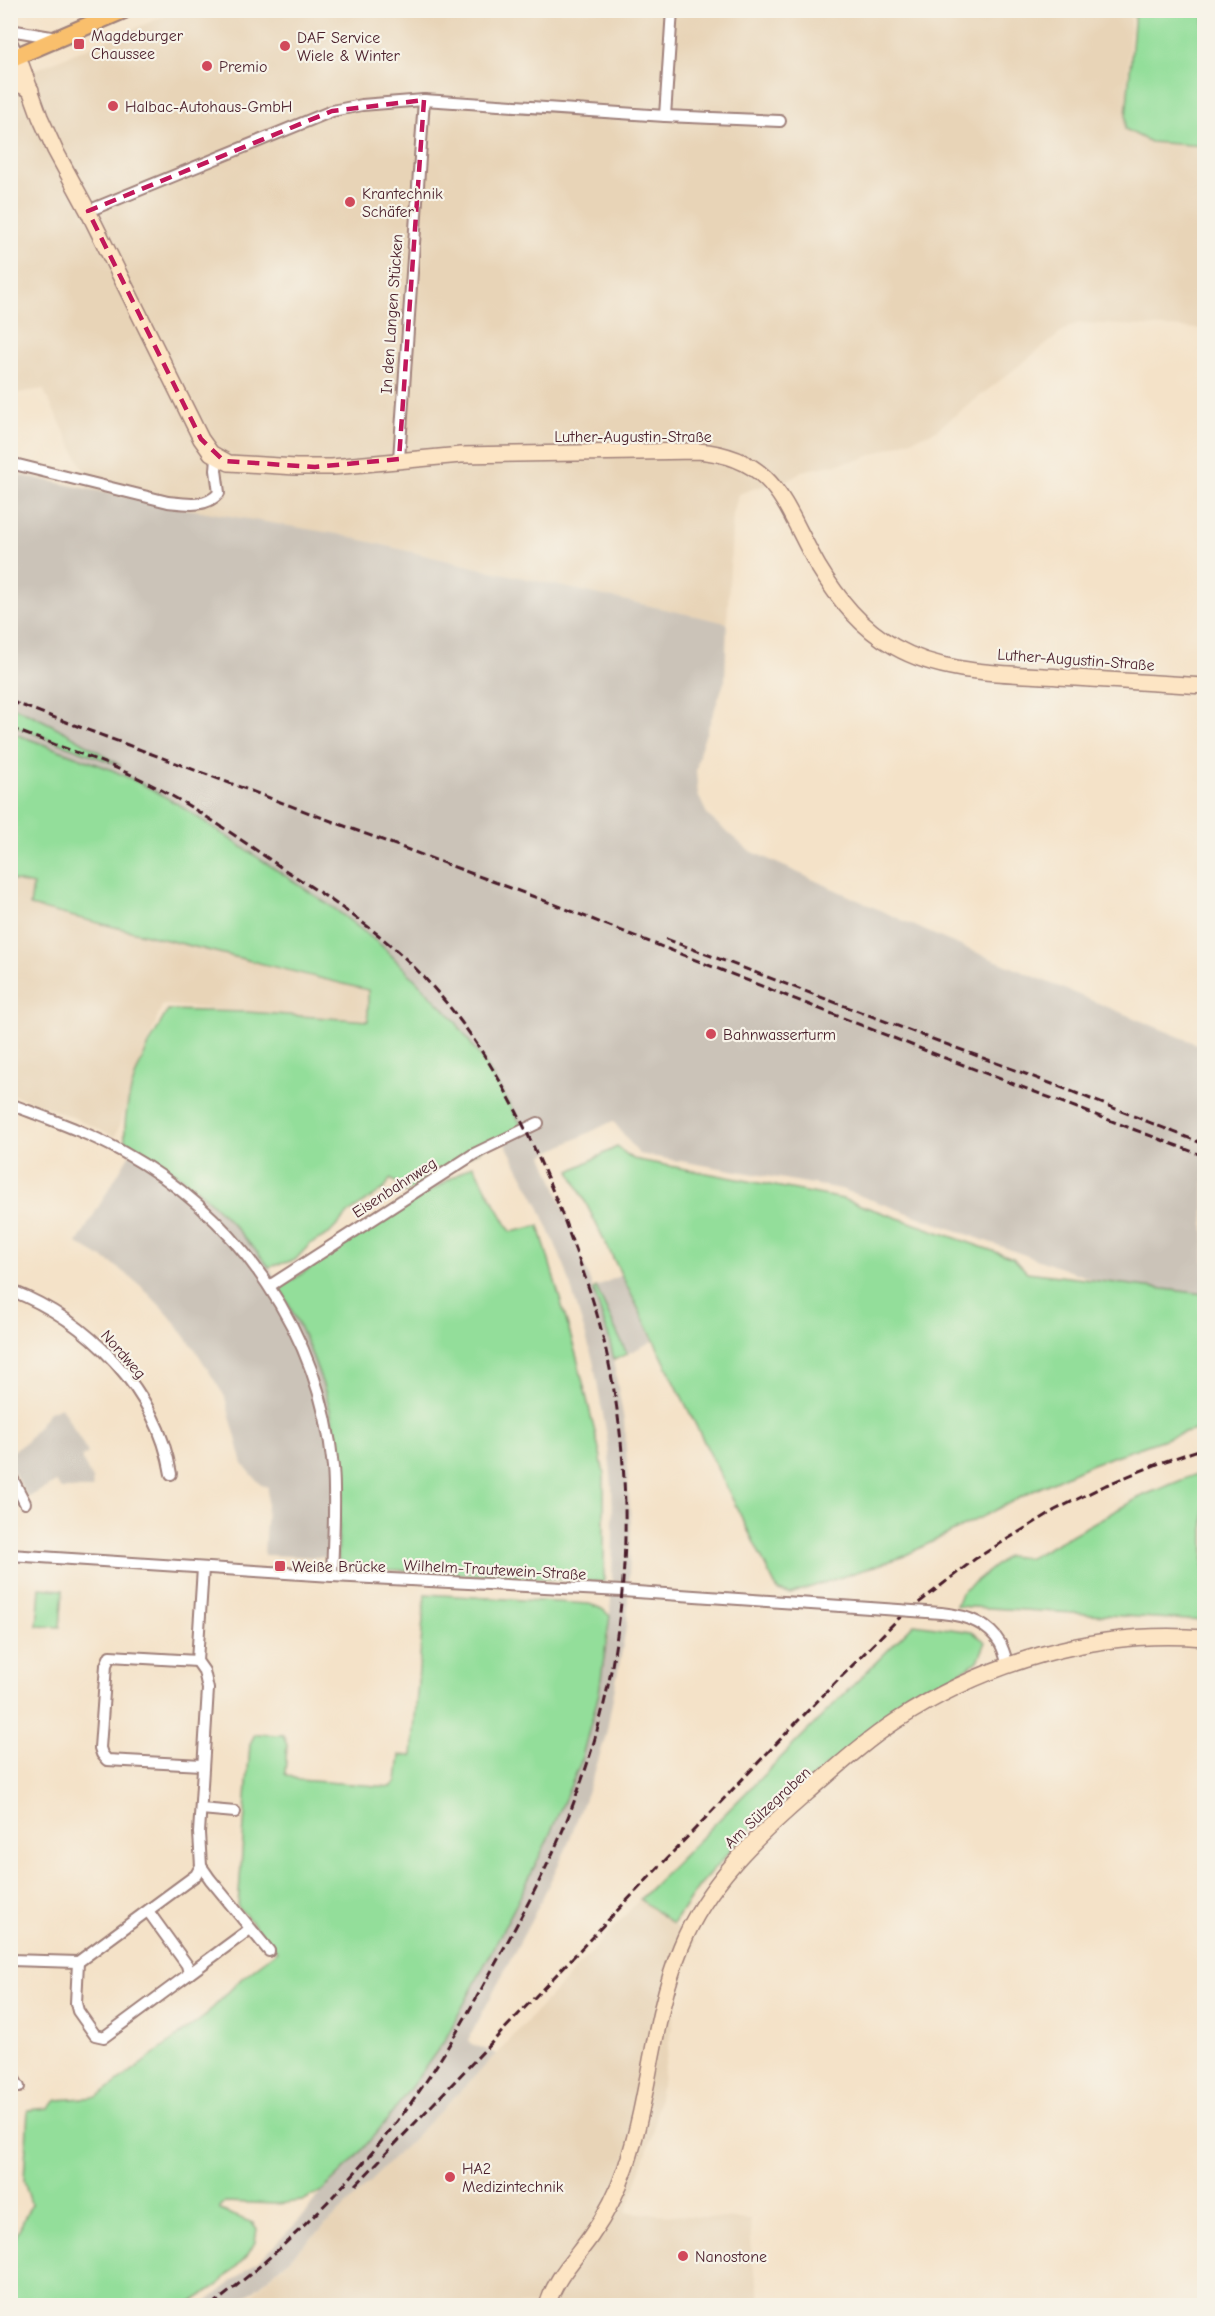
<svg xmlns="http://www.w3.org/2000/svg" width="1215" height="2316" viewBox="0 0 1215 2316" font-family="'Comic Neue',sans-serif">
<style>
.built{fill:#e8d4b7}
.industrial{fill:#cbc3b8}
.green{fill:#93de9a;stroke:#6e7e62;stroke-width:1.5}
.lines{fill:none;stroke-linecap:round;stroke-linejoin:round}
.street-casing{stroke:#9f807a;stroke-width:14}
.secondary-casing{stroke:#9f807a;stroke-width:18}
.primary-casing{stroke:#9f807a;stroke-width:20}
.street{stroke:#fff;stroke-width:10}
.secondary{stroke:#fde5c4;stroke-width:15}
.primary{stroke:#f9bf6c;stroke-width:16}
.rail{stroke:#4a1f2b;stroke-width:3;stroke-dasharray:9 4.5;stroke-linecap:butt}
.street-bridge-casing{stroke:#9f807a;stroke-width:14;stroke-linecap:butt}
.street-bridge{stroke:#fff;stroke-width:10}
.marked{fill:none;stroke:#c2185b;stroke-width:4.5;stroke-dasharray:12 8;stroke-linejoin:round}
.poi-dot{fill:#d1495b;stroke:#f7f3e8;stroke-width:2}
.labels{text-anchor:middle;stroke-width:4.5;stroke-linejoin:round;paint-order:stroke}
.poi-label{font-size:16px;fill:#4a1f2b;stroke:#f7f3e8;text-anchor:start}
.street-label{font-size:16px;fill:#4a1f2b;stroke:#f7f3e8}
</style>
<rect width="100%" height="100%" fill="#f7f3e8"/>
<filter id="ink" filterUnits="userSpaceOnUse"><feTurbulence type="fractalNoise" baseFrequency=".0167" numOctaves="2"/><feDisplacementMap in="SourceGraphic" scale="12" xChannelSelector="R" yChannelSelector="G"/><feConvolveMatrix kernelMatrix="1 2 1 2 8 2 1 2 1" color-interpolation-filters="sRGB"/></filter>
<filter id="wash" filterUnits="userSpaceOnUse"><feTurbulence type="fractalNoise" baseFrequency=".008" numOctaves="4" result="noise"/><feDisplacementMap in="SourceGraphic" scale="24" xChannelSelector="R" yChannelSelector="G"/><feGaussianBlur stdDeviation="1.35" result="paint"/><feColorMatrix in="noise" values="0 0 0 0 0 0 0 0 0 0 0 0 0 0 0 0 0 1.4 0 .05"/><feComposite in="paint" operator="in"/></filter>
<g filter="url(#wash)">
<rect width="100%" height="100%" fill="#f4e2c8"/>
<g class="built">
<path d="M177 11H1131L1125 129 1150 142 1204 146V329L1080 323 1070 326 935 431 858 460 801 471 792 479 755 488 739 494 733 513 727 623 478 568 337 534 228 524 94 490 43 389 11 394 10 80Z"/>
<path d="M10 855 368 989V1021L162 1005 115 1137 75 1118 11 1094Z"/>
<path d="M640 1899 695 1941 679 1988 652 2136 626 2212 750 2220 752 2259 762 2305 240 2306 346 2206 497 2054Z"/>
</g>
<g class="industrial">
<path d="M11 473 176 507 337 534 478 568 727 623 725 680 700 750 696 771 698 795 708 816 748 850 939 937 1204 1047V1294L1092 1279 841 1189 639 1154 613 1121 543 1155 574 1234 609 1338 624 1421 631 1526 627 1623 606 1735 594 1774 566 1849 532 1919 468 2040 469 2043 497 2054 346 2206 262 2284 235 2305H203L265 2255 306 2213 322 2191 350 2164 388 2119 445 2040 518 1901 546 1843 608 1641 612 1586 613 1528 612 1485 607 1436 593 1360 565 1267 538 1204 473 1084 368 989 215 951 11 855Z"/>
<path d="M134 1147 155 1159 201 1193 247 1240 269 1267 302 1329 316 1364 334 1429 339 1477 338 1558 264 1555 268 1487 261 1485 243 1464 225 1397 195 1349 168 1314 141 1286 113 1264 77 1243Z"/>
<path d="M621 1275 653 1341 627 1354 596 1287Z"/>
<path d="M61 1407 88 1453 81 1458 92 1479 93 1489H61L56 1482 27 1498 11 1467 10 1453 26 1442 49 1412Z"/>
</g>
<g class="green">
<path d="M1135 11H1204V146L1150 142 1125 129Z"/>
<path d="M11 706C51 722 85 743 121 766L11 725Z"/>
<path d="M10 732 110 769 142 784 176 803 335 909 382 946 453 1018 486 1065 522 1126 405 1193 397 1183 390 1179 385 1188 350 1212 329 1234 310 1244 295 1260 269 1267C248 1241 226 1216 202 1194 179 1173 151 1158 125 1141 122 1093 145 1050 168 1010L247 1012 368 1021V990L30 906 33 885 11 880Z"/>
<path d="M617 1147 633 1159 843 1199 1013 1258 1027 1272 1204 1294V1428L1176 1435 1092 1464 1037 1489 902 1557 790 1594 778 1591 570 1171Z"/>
<path d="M473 1165 511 1232 539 1226 577 1358 600 1453 604 1475V1582L342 1567 338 1558C339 1515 341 1472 334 1429 325 1379 304 1333 280 1288L386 1218Z"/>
<path d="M596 1287 627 1354 614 1360 609 1338 593 1289Z"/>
<path d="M1204 1471V1621L956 1606 961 1593 1007 1556 1030 1558 1142 1496Z"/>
<path d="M40 1588 63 1590 60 1627 37 1626Z"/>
<path d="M425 1594 589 1604 601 1608 610 1616 599 1693 580 1764 546 1843 518 1901 445 2040 388 2119 350 2164 322 2191 302 2201 277 2204 225 2202 220 2207V2210L253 2223 257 2229 255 2242 247 2256 218 2285 187 2305 11 2306V2247L31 2204 24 2180 28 2110 48 2108 57 2100 97 2097 204 2017 242 1978 277 1951 238 1907 250 1744 255 1734 283 1735 287 1745 285 1774 299 1780 391 1787 397 1781 400 1755 412 1756Z"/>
<path d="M914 1624 972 1632 986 1642 978 1661 881 1721 748 1831 699 1886 673 1924 640 1899Z"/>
</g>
</g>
<g filter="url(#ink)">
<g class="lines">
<g class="street-casing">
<g id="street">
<path d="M10 30 57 38"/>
<path d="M10 39 18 56"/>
<path d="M665 116 672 10"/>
<path d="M88 211 332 111 362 105 424 100 665 116 780 121"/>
<path d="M399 459 424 100"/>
<path d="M10 463 168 502C186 504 206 508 219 493L216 470 217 457"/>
<path d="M10 1104C49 1119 87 1132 123 1152 240 1217 320 1333 333 1467 336 1503 333 1540 332 1576"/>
<path d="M271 1285 474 1154 538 1123"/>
<path d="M10 1290C88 1320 157 1390 171 1474"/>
<path d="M10 1474 25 1503"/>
<path d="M10 1555 332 1576 622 1591 870 1608"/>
<path d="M203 1568 197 1661 204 1671 208 1689 199 1833 201 1866 210 1879 269 1951"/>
<path d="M941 1613C964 1615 988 1623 1000 1643 1004 1650 1006 1659 1008 1666"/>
<path d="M197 1661 110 1656 106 1665 100 1748 102 1754 107 1760 202 1765"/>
<path d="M201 1809 235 1812"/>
<path d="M10 1960 78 1962 196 1875 201 1866"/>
<path d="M78 1962 76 2003 78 2011 95 2035 104 2037 189 1974 187 1965 148 1911"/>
<path d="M189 1974 250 1929"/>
<path d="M10 2073 19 2087"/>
</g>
</g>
<g class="secondary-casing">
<g id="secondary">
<path d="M18 56 40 117 55 150 88 211 201 439 211 453 229 463 296 467H332L461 455 698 451C778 458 784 507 818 566 838 599 861 628 895 647 944 675 1005 673 1059 677 1108 680 1156 683 1204 686"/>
<path d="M10 80 31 90"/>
<path d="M547 2306C555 2278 575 2259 591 2236 605 2216 618 2191 626 2167 650 2096 652 2018 681 1947 707 1883 756 1837 807 1793 836 1768 864 1742 896 1721 986 1662 1097 1629 1204 1638"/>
</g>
</g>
<g class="primary-casing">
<path id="primary" d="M10 59 124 10"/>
</g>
<use href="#street" class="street"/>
<use href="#secondary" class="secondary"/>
<use href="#primary" class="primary"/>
<g class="rail">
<path d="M10 701 556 905 924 1050 1204 1156"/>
<path d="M10 728C57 746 106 761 150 784 197 808 241 840 285 870 330 899 375 928 413 966 485 1038 529 1128 565 1222 580 1263 596 1304 605 1346 640 1496 629 1655 575 1799 552 1862 519 1921 487 1979 469 2011 451 2043 431 2074 371 2164 296 2240 211 2306"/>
<path d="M666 939 1063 1088 1204 1144"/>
<path d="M356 2185 794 1725 898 1619 975 1559 1055 1510 1106 1485 1160 1463 1204 1448"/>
</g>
<g class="street-bridge-casing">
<path id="street-bridge" d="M870 1608 941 1613"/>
</g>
<use href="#street-bridge" class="street-bridge"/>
</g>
</g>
<path class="marked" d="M424 100 399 459 315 467 224 461 201 439 88 211 332 111Z"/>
<g class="poi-dot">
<rect x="73" y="38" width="12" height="12" rx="3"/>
<circle cx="285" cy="46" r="6"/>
<circle cx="207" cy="66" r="6"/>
<circle cx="113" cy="106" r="6"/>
<circle cx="350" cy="202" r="6"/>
<circle cx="711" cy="1034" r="6"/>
<rect x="274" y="1560" width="12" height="12" rx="3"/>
<circle cx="450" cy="2177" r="6"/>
<circle cx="683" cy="2256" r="6"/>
</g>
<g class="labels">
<g class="poi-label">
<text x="91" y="41">Magdeburger<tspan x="91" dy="18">Chaussee</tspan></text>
<text x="297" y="43">DAF Service<tspan x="297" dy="18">Wiele &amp; Winter</tspan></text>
<text x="219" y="72">Premio</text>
<text x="125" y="112">Halbac-Autohaus-GmbH</text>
<text x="362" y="199">Krantechnik<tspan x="362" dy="18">Schäfer</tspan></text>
<text x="723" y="1040">Bahnwasserturm</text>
<text x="292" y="1572">Weiße Brücke</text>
<text x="462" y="2174">HA2<tspan x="462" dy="18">Medizintechnik</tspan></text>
<text x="695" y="2262">Nanostone</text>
</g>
<g class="street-label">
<text transform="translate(391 314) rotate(-86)" y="6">In den Langen Stücken</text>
<text x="633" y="442">Luther-Augustin-Straße</text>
<text transform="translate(1076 659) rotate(4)" y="6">Luther-Augustin-Straße</text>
<text transform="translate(394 1187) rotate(-33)" y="6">Eisenbahnweg</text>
<text transform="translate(124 1354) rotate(49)" y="6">Nordweg</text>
<text transform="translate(495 1569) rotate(3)" y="6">Wilhelm-Trautewein-Straße</text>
<text transform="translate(767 1807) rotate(-43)" y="6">Am Sülzegraben</text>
</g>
</g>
<rect width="1215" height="2316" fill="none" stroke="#f7f3e8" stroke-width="36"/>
</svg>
